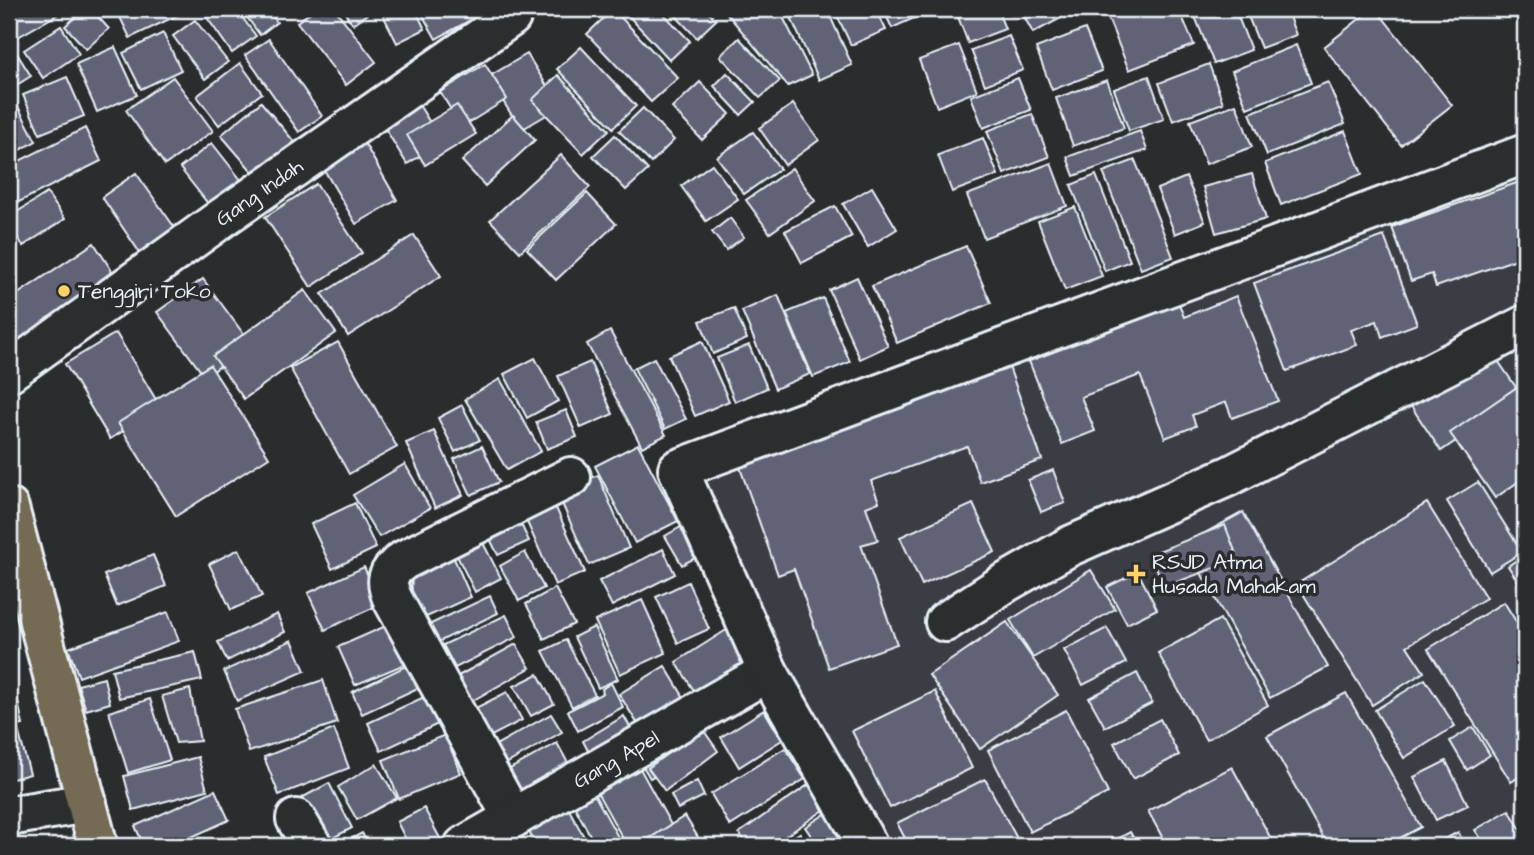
<svg xmlns="http://www.w3.org/2000/svg" width="1534" height="855" viewBox="0 0 1534 855" font-family="'Architects Daughter',sans-serif">
<style>
.built{fill:#3a3e44}
.building{fill:#606476;stroke:#e8f1f8;stroke-width:2}
.lines{fill:none;stroke-linecap:round;stroke-linejoin:round}
.minor-casing{stroke:#e8f1f8;stroke-width:44}
.major-casing{stroke:#e8f1f8;stroke-width:44}
.minor{stroke:#2a2d2e;stroke-width:38}
.major{stroke:#746b52;stroke-width:38}
.poi-dot{fill:#ffd166;stroke:#2a2d2e;stroke-width:2.5}
.labels{text-anchor:middle;stroke-width:7;stroke-linejoin:round;paint-order:stroke}
.street-label{font-size:21px;fill:#e8f1f8;stroke:#2a2d2e}
.poi-label{font-size:21px;fill:#e8f1f8;stroke:#2a2d2e;text-anchor:start}
</style>
<rect width="100%" height="100%" fill="#2a2d2e"/>
<filter id="ink" filterUnits="userSpaceOnUse"><feTurbulence type="fractalNoise" baseFrequency=".0143" numOctaves="2"/><feDisplacementMap in="SourceGraphic" scale="14" xChannelSelector="R" yChannelSelector="G"/><feConvolveMatrix kernelMatrix="1 2 1 2 8 2 1 2 1" color-interpolation-filters="sRGB"/></filter>
<g filter="url(#ink)">
<path class="built" d="M1523 179 1525 186V846H889L790 667 703 481Z"/>
<g class="building">
<path d="M9 9H67L9 42Z"/>
<path d="M85 9H91L109 29 86 49 65 26Z"/>
<path d="M116 9H177L180 14 130 38Z"/>
<path d="M201 9H236L256 36 232 53Z"/>
<path d="M241 9H267L277 22 260 35Z"/>
<path d="M315 9H335L376 62 346 85 297 22Z"/>
<path d="M342 9H374L353 24Z"/>
<path d="M380 9H415L425 29 397 43Z"/>
<path d="M419 9H489V10L436 39Z"/>
<path d="M613 9 678 78 651 102 587 34Z"/>
<path d="M622 9H659L690 41 670 60Z"/>
<path d="M669 9H706L716 20 697 38Z"/>
<path d="M723 9H779L812 75 788 86Z"/>
<path d="M787 9H827L852 65 819 80Z"/>
<path d="M834 9H876L886 30 851 45Z"/>
<path d="M883 9H918L921 15 892 28Z"/>
<path d="M955 9H997L1005 29 968 43Z"/>
<path d="M1020 9H1078L1033 33Z"/>
<path d="M1117 9H1179L1194 45 1129 70 1106 13Z"/>
<path d="M1192 9H1235L1251 50 1214 64Z"/>
<path d="M1245 9H1286L1296 35 1261 48Z"/>
<path d="M1372 9H1376L1452 105 1401 145 1324 47Z"/>
<path d="M195 20 228 62 205 79 173 36Z"/>
<path d="M61 26 79 54 43 78 24 50Z"/>
<path d="M1085 29 1102 71 1052 90 1036 48Z"/>
<path d="M163 33 181 70 141 89 123 53Z"/>
<path d="M1009 36 1023 70 985 85 971 50Z"/>
<path d="M739 38 780 81 760 98 720 56Z"/>
<path d="M269 39 322 116 299 132 245 55Z"/>
<path d="M11 44 31 76 9 90V45Z"/>
<path d="M959 45 977 91 937 107 919 60Z"/>
<path d="M1296 45 1311 83 1247 108 1232 71Z"/>
<path d="M115 47 137 95 97 112 76 64Z"/>
<path d="M581 47 636 106 613 128 557 69Z"/>
<path d="M527 54 560 107 521 130 488 77Z"/>
<path d="M240 63 262 93 219 125 197 96Z"/>
<path d="M485 64 507 99 462 127 440 92Z"/>
<path d="M1209 64 1223 103 1173 121 1159 83Z"/>
<path d="M727 73 755 102 741 115 714 86Z"/>
<path d="M558 75 609 130 583 154 532 100Z"/>
<path d="M1149 76 1164 119 1129 131 1114 89Z"/>
<path d="M67 77 84 116 40 134 23 95Z"/>
<path d="M173 77 213 131 165 165 126 110Z"/>
<path d="M1018 78 1031 110 983 128 971 96Z"/>
<path d="M1107 80 1124 128 1073 146 1056 98Z"/>
<path d="M700 82 730 114 702 140 672 108Z"/>
<path d="M1328 82 1345 124 1267 155 1250 113Z"/>
<path d="M14 99 36 141 9 156V102Z"/>
<path d="M416 100 442 142 407 164 381 122Z"/>
<path d="M261 102 296 144 257 177 221 135Z"/>
<path d="M793 104 819 140 785 165 759 128Z"/>
<path d="M1236 104 1252 147 1206 164 1190 121Z"/>
<path d="M457 105 476 134 425 165 407 135Z"/>
<path d="M643 108 674 140 651 163 619 131Z"/>
<path d="M1032 114 1049 157 1004 174 987 131Z"/>
<path d="M513 115 535 140 485 186 462 161Z"/>
<path d="M85 128 101 161 9 207V166Z"/>
<path d="M1140 131 1147 150 1074 176 1067 157Z"/>
<path d="M1345 131 1362 174 1281 205 1265 163Z"/>
<path d="M753 132 780 169 744 194 717 157Z"/>
<path d="M615 135 648 170 626 190 593 156Z"/>
<path d="M983 138 998 175 952 192 938 155Z"/>
<path d="M362 139 397 200 356 224 320 163Z"/>
<path d="M212 143 245 185 213 210 180 168Z"/>
<path d="M561 155 590 187 520 252 490 220Z"/>
<path d="M1135 160 1173 257 1141 269 1103 172Z"/>
<path d="M1051 163 1067 206 984 238 967 195Z"/>
<path d="M712 164 738 199 706 221 681 186Z"/>
<path d="M792 168 815 201 770 233 746 200Z"/>
<path d="M136 173 175 228 140 253 102 197Z"/>
<path d="M1252 174 1266 219 1216 233 1203 187Z"/>
<path d="M1096 175 1130 261 1105 271 1071 185Z"/>
<path d="M1186 177 1205 222 1175 234 1157 189Z"/>
<path d="M1525 180V256L1436 287 1432 274 1411 281 1392 227Z"/>
<path d="M316 184 362 253 311 287 265 217Z"/>
<path d="M872 187 897 229 868 247 843 204Z"/>
<path d="M47 193 65 219 23 246 9 224V217Z"/>
<path d="M587 193 616 224 556 280 527 249Z"/>
<path d="M835 206 852 237 802 263 785 231Z"/>
<path d="M1075 207 1102 276 1065 290 1038 221Z"/>
<path d="M730 218 744 237 726 250 712 232Z"/>
<path d="M414 235 441 276 348 336 322 294Z"/>
<path d="M1384 236 1417 324 1382 337 1377 321 1351 330 1357 345 1287 371 1254 283Z"/>
<path d="M94 243 119 282 22 346 9 326V300Z"/>
<path d="M966 246 991 303 897 343 872 286Z"/>
<path d="M857 277 888 346 860 359 829 290Z"/>
<path d="M203 279 251 344 205 377 157 312Z"/>
<path d="M305 290 336 333 244 399 213 356Z"/>
<path d="M778 295 810 374 775 389 742 311Z"/>
<path d="M1236 296 1278 401 1232 418 1226 402 1192 415 1196 426 1165 438 1140 375 1081 397 1095 431 1062 444 1029 361 1179 304 1184 317Z"/>
<path d="M823 298 850 362 813 377 786 313Z"/>
<path d="M734 308 747 339 713 354 700 321Z"/>
<path d="M610 331 666 435 642 447 587 344Z"/>
<path d="M116 333 161 408 110 439 65 364Z"/>
<path d="M702 341 729 401 695 416 669 356Z"/>
<path d="M338 342 397 447 349 474 290 368Z"/>
<path d="M749 345 767 388 735 402 717 358Z"/>
<path d="M1492 352 1522 396 1441 451 1411 406Z"/>
<path d="M535 358 558 401 527 418 504 374Z"/>
<path d="M654 358 686 419 665 429 634 368Z"/>
<path d="M590 362 613 414 581 428 558 376Z"/>
<path d="M1008 364 1042 460 980 482 967 446 871 481 879 502 866 507 878 540 861 545 897 644 829 668 794 569 778 575 737 459Z"/>
<path d="M210 365 269 457 176 516 118 423Z"/>
<path d="M500 379 541 451 507 470 465 399Z"/>
<path d="M1517 387 1522 395 1525 393V477L1495 498 1450 433Z"/>
<path d="M462 405 480 440 455 452 438 418Z"/>
<path d="M566 410 577 437 547 449 536 422Z"/>
<path d="M434 431 463 495 435 508 406 443Z"/>
<path d="M638 444 678 521 635 543 595 466Z"/>
<path d="M482 446 499 482 471 495 454 459Z"/>
<path d="M405 464 430 508 379 537 353 495Z"/>
<path d="M1053 470 1065 503 1041 512 1028 480Z"/>
<path d="M598 475 629 548 589 565 557 492Z"/>
<path d="M1478 482 1522 552 1490 572 1447 501Z"/>
<path d="M551 497 585 572 555 585 522 511Z"/>
<path d="M355 503 376 548 332 569 311 524Z"/>
<path d="M1427 503 1486 598 1407 646 1424 672 1372 705 1297 584Z"/>
<path d="M973 504 995 552 922 585 900 537Z"/>
<path d="M514 510 529 541 498 555 483 525Z"/>
<path d="M1243 512 1328 667 1270 698 1185 544Z"/>
<path d="M691 521 708 551 682 565 665 536Z"/>
<path d="M1225 525 1238 559 1164 587 1151 554Z"/>
<path d="M479 535 501 578 475 592 453 548Z"/>
<path d="M449 547 471 597 413 623 411 567Z"/>
<path d="M239 549 262 596 231 610 209 564Z"/>
<path d="M663 549 675 574 612 606 599 581Z"/>
<path d="M525 552 544 588 519 601 500 566Z"/>
<path d="M1525 554V592L1508 566Z"/>
<path d="M153 555 166 586 117 606 104 575Z"/>
<path d="M364 567 381 604 325 630 308 593Z"/>
<path d="M1091 570 1115 609 1033 658 1010 620Z"/>
<path d="M1138 572 1157 609 1127 624 1107 587Z"/>
<path d="M688 582 709 629 678 643 656 597Z"/>
<path d="M555 588 574 624 544 639 526 604Z"/>
<path d="M490 596 498 613 424 649 416 631Z"/>
<path d="M642 600 666 653 620 674 595 621Z"/>
<path d="M1504 602 1525 636V773L1511 782 1428 649Z"/>
<path d="M168 612 179 641 79 677 68 648Z"/>
<path d="M277 614 285 632 227 661 218 642Z"/>
<path d="M506 615 517 637 455 668 443 645Z"/>
<path d="M1220 619 1268 705 1206 740 1158 653Z"/>
<path d="M1007 622 1058 695 980 749 929 675Z"/>
<path d="M388 625 405 664 355 685 338 647Z"/>
<path d="M594 627 618 679 598 688 574 637Z"/>
<path d="M731 627 759 670 703 705 676 662Z"/>
<path d="M1107 628 1126 663 1083 685 1064 650Z"/>
<path d="M292 640 305 671 237 701 224 671Z"/>
<path d="M566 640 595 695 572 707 543 651Z"/>
<path d="M516 644 530 668 463 706 449 681Z"/>
<path d="M195 652 202 680 119 698 112 670Z"/>
<path d="M410 664 420 687 362 714 352 692Z"/>
<path d="M665 666 691 709 646 737 619 694Z"/>
<path d="M1137 673 1152 703 1105 727 1089 698Z"/>
<path d="M538 674 554 704 531 716 514 686Z"/>
<path d="M104 678 110 703 86 710 78 685Z"/>
<path d="M1425 679 1455 726 1404 758 1375 710Z"/>
<path d="M323 680 337 723 249 752 235 709Z"/>
<path d="M611 683 623 707 578 731 568 711 603 693 602 689Z"/>
<path d="M190 689 200 741 176 743 162 696Z"/>
<path d="M935 691 972 768 890 808 852 731Z"/>
<path d="M16 692 23 725 9 728V695Z"/>
<path d="M507 692 522 720 480 742 466 713Z"/>
<path d="M1346 693 1421 827 1385 846H1328L1267 736Z"/>
<path d="M424 697 438 724 381 751 368 723Z"/>
<path d="M150 699 170 760 128 773 109 712Z"/>
<path d="M764 710 782 740 739 767 721 737Z"/>
<path d="M1066 710 1108 793 1030 832 988 750Z"/>
<path d="M551 714 562 732 497 769 487 750Z"/>
<path d="M624 716 637 740 595 764 583 741Z"/>
<path d="M1160 719 1179 755 1133 779 1114 743Z"/>
<path d="M689 727 701 747 650 778 638 758Z"/>
<path d="M1473 727 1490 755 1467 770 1450 741Z"/>
<path d="M702 728 718 751 665 791 648 768Z"/>
<path d="M334 729 349 768 279 795 264 757Z"/>
<path d="M18 730 30 774 9 780V732Z"/>
<path d="M445 735 461 773 399 799 383 760Z"/>
<path d="M557 743 575 776 517 807 499 775Z"/>
<path d="M785 748 805 779 730 826 711 794Z"/>
<path d="M198 757 207 790 133 810 124 776Z"/>
<path d="M1446 761 1468 805 1436 820 1414 777Z"/>
<path d="M637 763 675 832 649 846H627L594 787Z"/>
<path d="M376 764 397 798 357 820 338 787Z"/>
<path d="M1232 767 1275 846H1167L1148 811Z"/>
<path d="M985 779 1021 846H909L897 823Z"/>
<path d="M697 781 704 796 678 809 671 795Z"/>
<path d="M329 783 352 828 321 844 298 800Z"/>
<path d="M811 783 827 808 771 846H748L739 833Z"/>
<path d="M215 790 229 820 172 846H144L135 826Z"/>
<path d="M593 792 623 846H596L572 802Z"/>
<path d="M566 804 589 846H537L526 827Z"/>
<path d="M836 807 861 846H818L805 827Z"/>
<path d="M424 808 443 844 439 846H409L397 822Z"/>
<path d="M1509 810 1525 836V846H1486L1475 830Z"/>
<path d="M685 816 699 839 688 846H640L639 845Z"/>
<path d="M1130 832 1138 846H1104Z"/>
<path d="M1458 832 1466 846H1432Z"/>
<path d="M362 833 369 846H338Z"/>
<path d="M800 833 808 846H779Z"/>
<path d="M232 837 235 846H210L208 841Z"/>
</g>
<g class="lines">
<g class="minor-casing">
<g id="minor">
<path id="s1" d="M9 372 222 218 511 17"/>
<path d="M945 622 1005 583 1070 546 1229 476 1525 325"/>
<path d="M9 816 87 803"/>
<path d="M513 818 393 600C384 580 387 572 404 560L571 477"/>
<path d="M296 819 312 846"/>
<path id="s2" d="M464 846 768 672"/>
<path d="M868 846 768 672 678 469 1525 154"/>
</g>
</g>
<g class="major-casing">
<path id="major" d="M9 508 98 846"/>
</g>
<use href="#minor" class="minor"/>
<use href="#major" class="major"/>
</g>
</g>
<g class="poi-dot">
<circle cx="64" cy="291" r="7"/>
<path d="M1132.5 563.5h7v7h7v7h-7v7h-7v-7h-7v-7h7z"/>
</g>
<g class="labels">
<g class="street-label">
<text dy="7" stroke="none"><textPath href="#s1" startOffset="308">Gang Indah</textPath></text>
<text dy="7" stroke="none"><textPath href="#s2" startOffset="175">Gang Apel</textPath></text>
</g>
<g class="poi-label">
<text x="78" y="298">Tenggiri Toko</text>
<text x="1152" y="569">RSJD Atma<tspan x="1152" dy="24">Husada Mahakam</tspan></text>
</g>
</g>
<rect width="1534" height="855" fill="none" stroke="#2a2d2e" stroke-width="35"/>
<rect x="18" y="18" width="1499" height="820" fill="none" stroke="#e8f1f8" stroke-width="2.5" filter="url(#ink)"/>
</svg>
